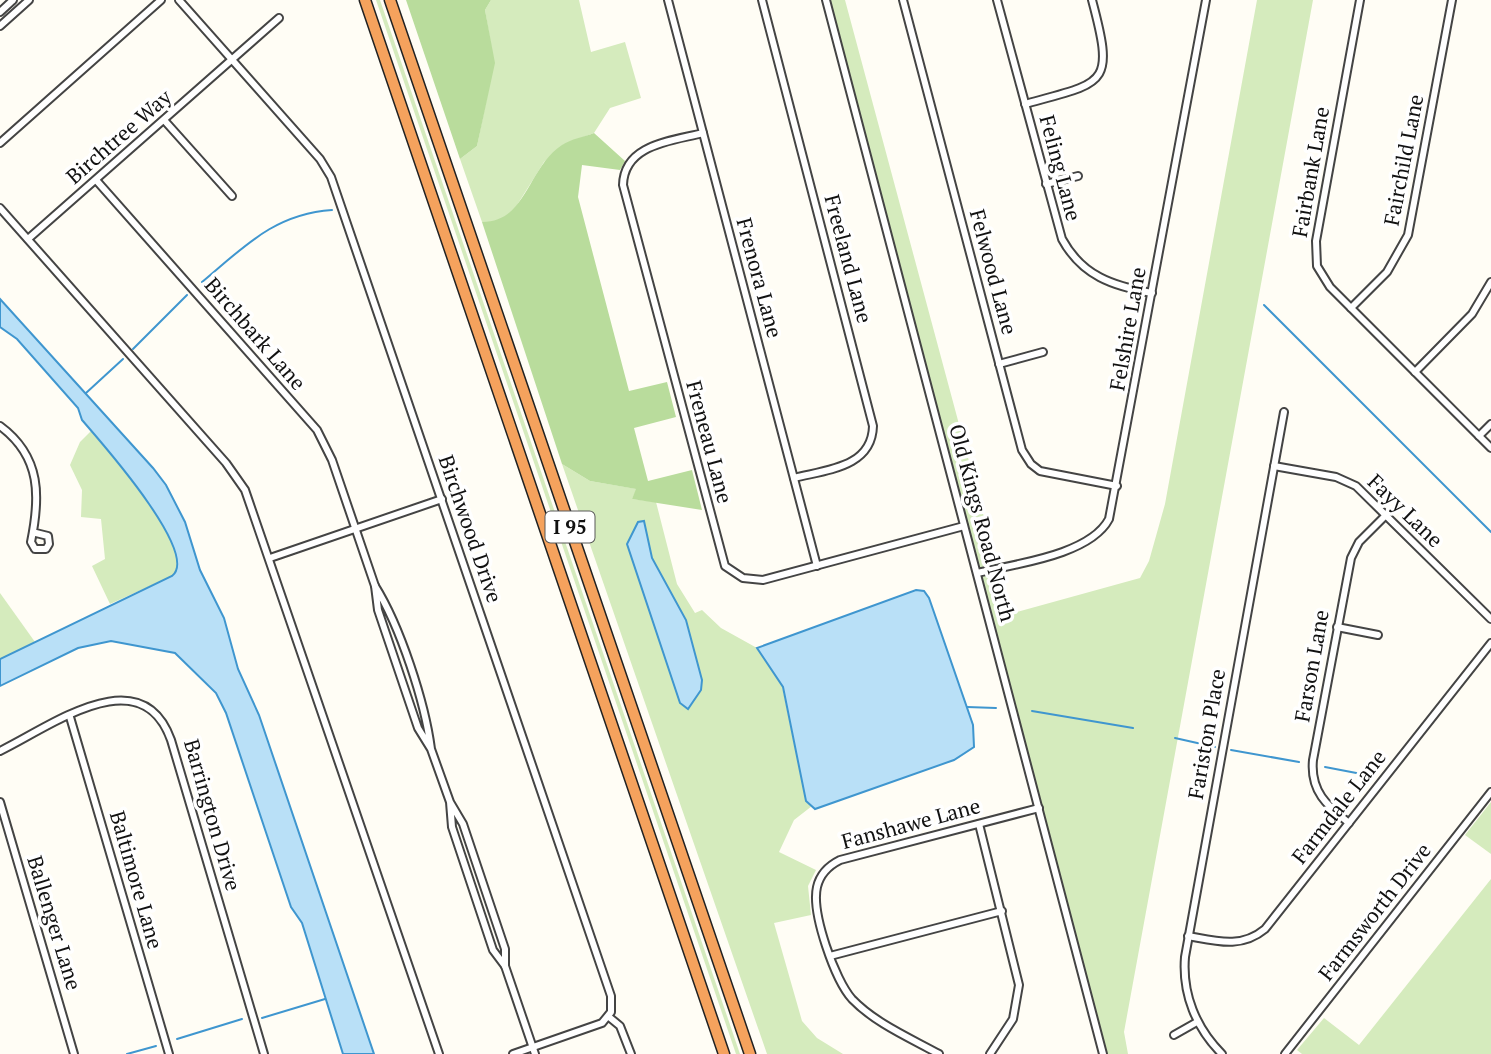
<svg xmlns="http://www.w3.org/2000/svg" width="1491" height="1054" viewBox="0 0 1491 1054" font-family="'PT Serif',serif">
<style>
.green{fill:#d5ebbd}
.forest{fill:#b9dc9c}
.water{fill:#b9e0f7;stroke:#3f96cf;stroke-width:2}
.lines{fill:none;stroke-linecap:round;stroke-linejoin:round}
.stream{stroke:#3f96cf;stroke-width:2}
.minor-casing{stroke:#444;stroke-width:10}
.highway-casing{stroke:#222;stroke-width:13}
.minor{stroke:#fff;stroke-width:6}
.highway{stroke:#f5a25d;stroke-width:10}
.labels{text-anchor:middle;stroke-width:7;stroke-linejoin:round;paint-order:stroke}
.shield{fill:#fff;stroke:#585858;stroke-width:2}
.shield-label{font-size:19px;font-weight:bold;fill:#111}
.street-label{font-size:21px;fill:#111;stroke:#fff}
</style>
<rect width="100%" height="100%" fill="#fffdf5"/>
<g class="green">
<path d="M376 0H380L740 1054H736Z"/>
<path d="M491 0H579L591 52 625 42 641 98 610 108 594 133 563 145 544 162 512 213 498 222H482L460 159 477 146 494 63 485 10Z"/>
<path d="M830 0H845L1010 614 1140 578 1149 561 1165 504 1257 0H1313L1124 1032 1128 1054H1107Z"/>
<path d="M91 431C108 451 200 555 172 576L110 604 92 566 105 559 101 519 81 517 82 490 70 465 80 442Z"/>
<path d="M562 464 590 481 637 489 632 499 656 502 677 584 695 613 702 610 721 628 757 648 781 681 806 801 812 806 794 820 779 852 816 870 808 886 811 915 774 923 802 1021 817 1038 843 1054H767Z"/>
<path d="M0 593 35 642 0 659Z"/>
<path d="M1491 802V854L1465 835Z"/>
<path d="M1491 879V1054H1302L1297 1050 1324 1018 1359 1045Z"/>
</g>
<g class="forest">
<path d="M406 0H491L485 10 495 63 477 146 460 159Z"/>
<path d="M594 133 625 161 620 170 582 165 578 197 629 391 667 382 676 417 634 428 648 481 692 470 702 510 632 499 636 489 590 481 562 464 482 222C527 222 527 168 562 145 571 139 584 137 594 133Z"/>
</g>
<g class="water">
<path d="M0 299 153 468 166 485 185 522 200 570 224 618 238 669 259 715 374 1054H343L302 923 291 907 226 713 216 693 175 653 111 641 78 648 0 686V659L172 576C201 554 100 441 82 420L78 408 17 339 0 327Z"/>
<path d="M644 521 652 558 686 620 702 680 701 690 688 709 680 703 627 544 638 522Z"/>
<path d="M916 590 924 591 929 598 973 725 974 747 954 760 815 809 806 801 783 687 757 648Z"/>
</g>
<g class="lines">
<g class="stream">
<path d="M202 282C244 247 274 214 332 210"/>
<path d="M1264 305 1491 532"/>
<path d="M133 349 187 295"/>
<path d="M86 393 123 359"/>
<path d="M967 707 996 708"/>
<path d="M1032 711 1133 728"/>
<path d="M1175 738 1215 747"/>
<path d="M1231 750 1299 762"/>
<path d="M1325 767 1372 776"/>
<path d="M262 1018 325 999"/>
<path d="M177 1039 242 1019"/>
<path d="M127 1054 156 1046"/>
</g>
<g class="minor-casing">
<g id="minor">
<path d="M179 0 320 159 331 177 611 996V1012L602 1023 513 1054"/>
<path d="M668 0 817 566"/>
<path d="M762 0 873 426C872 468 825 470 794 478"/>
<path d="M826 0 1103 1054"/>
<path d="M903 0 1022 450 1031 464 1040 471 1117 486"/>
<path d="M997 0 1062 239C1082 276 1113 286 1152 293"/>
<path d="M1360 0 1316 241 1317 266 1330 287 1491 448"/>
<path d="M0 12 13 0"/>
<path d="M0 26 29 0"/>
<path d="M1025 104C1106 82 1115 86 1092 0"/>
<path d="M164 120 232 196"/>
<path d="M703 133C672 141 624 144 623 185L725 566 743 578 763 580 964 526"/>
<path d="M0 143 161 0"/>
<path d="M96 180 317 430 332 460 375 586"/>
<path d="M1046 184 1078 176"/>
<path d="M0 208 226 463 245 490 439 1054"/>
<path d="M28 239 279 18"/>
<path d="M1351 308 1387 272 1408 235 1452 0"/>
<path d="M999 364 1043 352"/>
<path d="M1415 372 1472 314 1491 282"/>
<path d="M0 426C42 457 40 498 31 542L35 549H46L49 544 48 536 36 533"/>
<path d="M1479 436 1491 424"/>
<path d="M1274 466 1336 477 1356 486 1491 619"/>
<path d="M270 558 442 499"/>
<path d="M977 573C1015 564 1090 555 1109 519L1206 0"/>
<path d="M1337 627 1378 635"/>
<path d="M70 717 169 1054"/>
<path d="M431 749C425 702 400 626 375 586L378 610 418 728 431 749 450 802 463 824 505 949V966L493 950 452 827 450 802"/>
<path d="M0 751C50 727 141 657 171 740L264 1054"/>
<path d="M0 802 74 1054"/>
<path d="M1349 823C1327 806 1310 791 1313 760L1351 558 1359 542 1386 515"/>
<path d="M979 824 1019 985 1013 1019 990 1054"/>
<path d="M1188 936C1216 941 1241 949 1265 929L1491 643"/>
<path d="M830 956 1002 911"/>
<path d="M505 966 535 1054"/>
<path d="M609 1017 620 1026 631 1054"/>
<path d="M1174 1035 1197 1022"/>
<path d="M939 1054C910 1038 875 1023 852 999 835 980 811 913 817 887 820 874 828 866 840 860L1039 808"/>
<path d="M1222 1054C1196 1028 1182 994 1185 957L1284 412"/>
<path d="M1285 1054 1491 792"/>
</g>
</g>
<g class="highway-casing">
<g id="highway">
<path d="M365 0 724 1054"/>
<path d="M390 0 750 1054"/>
</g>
</g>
<use href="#minor" class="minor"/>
<use href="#highway" class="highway"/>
</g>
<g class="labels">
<rect class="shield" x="545.5" y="511.5" width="49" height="31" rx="5"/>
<g class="shield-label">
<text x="570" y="534">I 95</text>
</g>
<g class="street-label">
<text transform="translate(119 137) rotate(-41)" y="7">Birchtree Way</text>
<text transform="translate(1404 160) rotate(-79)" y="7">Fairchild Lane</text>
<text transform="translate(1060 168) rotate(75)" y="7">Feling Lane</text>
<text transform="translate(1311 172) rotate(-80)" y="7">Fairbank Lane</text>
<text transform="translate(848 259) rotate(75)" y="7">Freeland Lane</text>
<text transform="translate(993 272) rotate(75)" y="7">Felwood Lane</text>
<text transform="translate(759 278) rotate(75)" y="7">Frenora Lane</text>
<text transform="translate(1128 329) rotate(-80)" y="7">Felshire Lane</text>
<text transform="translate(255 334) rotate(49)" y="7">Birchbark Lane</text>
<text transform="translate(709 442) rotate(75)" y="7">Freneau Lane</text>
<text transform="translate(1405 511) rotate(44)" y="7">Fayy Lane</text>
<text transform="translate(982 523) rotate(75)" y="7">Old Kings Road North</text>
<text transform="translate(470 529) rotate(71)" y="7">Birchwood Drive</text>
<text transform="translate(1312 666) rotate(-80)" y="7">Farson Lane</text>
<text transform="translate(1207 734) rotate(-80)" y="7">Fariston Place</text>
<text transform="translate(1339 807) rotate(-52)" y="7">Farmdale Lane</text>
<text transform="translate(212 815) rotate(74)" y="7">Barrington Drive</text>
<text transform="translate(911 824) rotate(-15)" y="7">Fanshawe Lane</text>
<text transform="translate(136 880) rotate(74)" y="7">Baltimore Lane</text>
<text transform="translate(1375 912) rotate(-52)" y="7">Farmsworth Drive</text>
<text transform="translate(54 923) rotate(73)" y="7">Ballenger Lane</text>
</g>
</g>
</svg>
